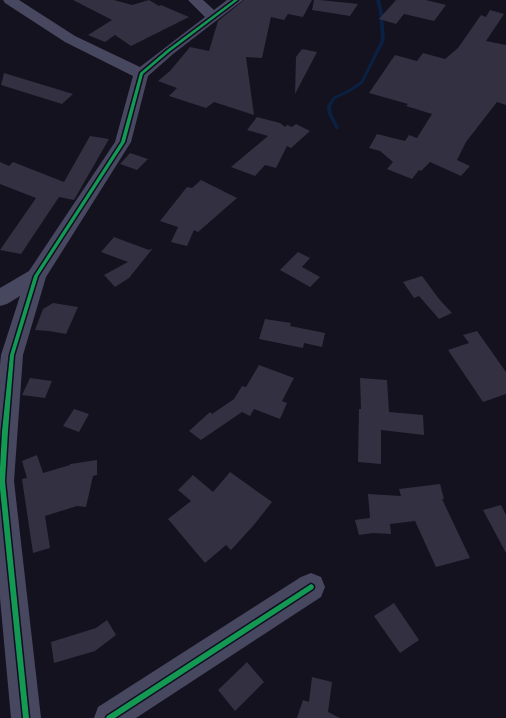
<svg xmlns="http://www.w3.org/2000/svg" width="506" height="718" viewBox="0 0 506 718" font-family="'Public Sans',sans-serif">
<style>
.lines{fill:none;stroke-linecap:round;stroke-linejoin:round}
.stream{fill:#0a2143;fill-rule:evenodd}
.building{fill:#323041}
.minor{fill:#474760;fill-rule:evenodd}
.cycleway-casing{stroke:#100d24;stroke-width:3}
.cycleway{fill:#139951;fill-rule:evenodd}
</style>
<rect width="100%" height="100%" fill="#14121f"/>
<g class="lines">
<path class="stream" d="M376 0H380L383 12 385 40 363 83 350 92 335 99 331 106 332 114 339 128 338 129H336L328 114 327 106 333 97 348 90 361 81 381 40 379 12Z"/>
</g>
<g class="building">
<path d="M73 0H114L132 5 149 0 159 6 161 5 189 17 131 46 115 35 105 42 88 35 112 20Z"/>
<path d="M244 0H312L303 17 288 14 284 20 271 17 262 58 246 57 254 115 214 102 206 108 169 96 177 88 158 81 170 71 190 47 209 51 218 21Z"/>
<path d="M314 0H320L358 4 350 16 312 10Z"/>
<path d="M396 0H426L446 5 434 21 404 14 396 24 379 19Z"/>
<path d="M490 10 504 14 486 41 506 45V105L497 102 466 142 457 160 470 166 461 176 430 162 421 171 419 170 412 179 387 169 393 162 380 151 369 148 377 134 405 141 409 135 417 138 432 114 406 106 408 104 369 93 395 55 417 61 423 53 445 59 458 48 481 15 486 17Z"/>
<path d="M302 49 317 52 295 94 296 57Z"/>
<path d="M4 73 73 94 62 104 1 85Z"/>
<path d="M257 117 280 123 285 127 287 125 292 127 296 124 310 131 291 148 287 146 276 168 265 165 255 176 231 167 268 136 247 130Z"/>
<path d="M90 136 109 139 74 200 59 197 21 254 0 250 36 198 0 184V162L9 166 13 162 64 182Z"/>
<path d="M130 153 148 159 137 170 120 164Z"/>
<path d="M201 180 237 198 198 232 194 230 187 246 171 242 178 227 160 221 187 187 192 188Z"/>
<path d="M114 237 149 250 153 248 129 278 115 287 104 275 128 262 101 252Z"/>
<path d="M298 252 310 258 302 267 320 277 310 287 280 270Z"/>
<path d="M422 276 439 299 452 313 439 319 419 296 414 298 403 282Z"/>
<path d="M53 303 78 307 66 334 49 331 35 330 43 309Z"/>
<path d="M265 319 291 323 290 326 325 333 322 347 304 343 303 348 259 339Z"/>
<path d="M477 331 506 372V394L483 402 448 350 469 343 463 335Z"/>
<path d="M259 365 294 378 282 401 287 403 280 419 254 409 250 416 242 412 201 440 189 431 210 412 212 414 234 399 242 386 246 387Z"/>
<path d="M30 378 52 381 45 398 22 395Z"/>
<path d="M360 378 387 380 389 412 423 415 424 435 381 430V464L358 462 359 409H361Z"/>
<path d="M74 409 89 414 79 432 63 426Z"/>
<path d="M37 455 43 473 70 465V464L97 460V475L93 476 86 507 77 506 45 516 50 548 33 553 22 479 27 478 22 461Z"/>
<path d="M230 472 272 502 253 526 231 550 226 545 205 563 168 519 191 501 178 490 193 475 213 492Z"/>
<path d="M440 484 444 499H442L470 558 436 567 415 521 390 524 391 534 373 533 359 535 355 520 370 518 368 494 401 496 399 489Z"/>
<path d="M501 505 506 515V553L483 510Z"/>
<path d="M394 603 419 640 400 653 374 616Z"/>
<path d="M107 620 116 635 95 651 54 663 51 642 96 628Z"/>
<path d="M247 662 264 682 235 711 218 690Z"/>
<path d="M312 677 332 682 328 712 340 718H297L303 700 309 702Z"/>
</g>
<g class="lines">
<g class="minor">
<path d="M3 0H19L75 36 140 67 205 17 188 0H203L214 10 227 0H243L173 54 148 76 131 142 46 277 23 355 14 481 41 718H11L0 598V365L1 355 20 296 7 304 0 306V288L29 271 115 142 133 76 65 42 5 3Z"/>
<path d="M311 573 321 577 325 587 321 597 136 718H94L98 707 301 577Z"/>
</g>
<g class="cycleway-casing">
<g id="cycleway">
<path d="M234 0H238L169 52 143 74 125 142 38 276 14 355 8 431 5 481 29 718H23L0 489V468L2 431 10 355 34 276 121 142 140 73 167 50Z"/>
<path d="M311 584 313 585 314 587 313 589 115 718H106L107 716Z"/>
</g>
</g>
<use href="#cycleway" class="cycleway"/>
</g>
</svg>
